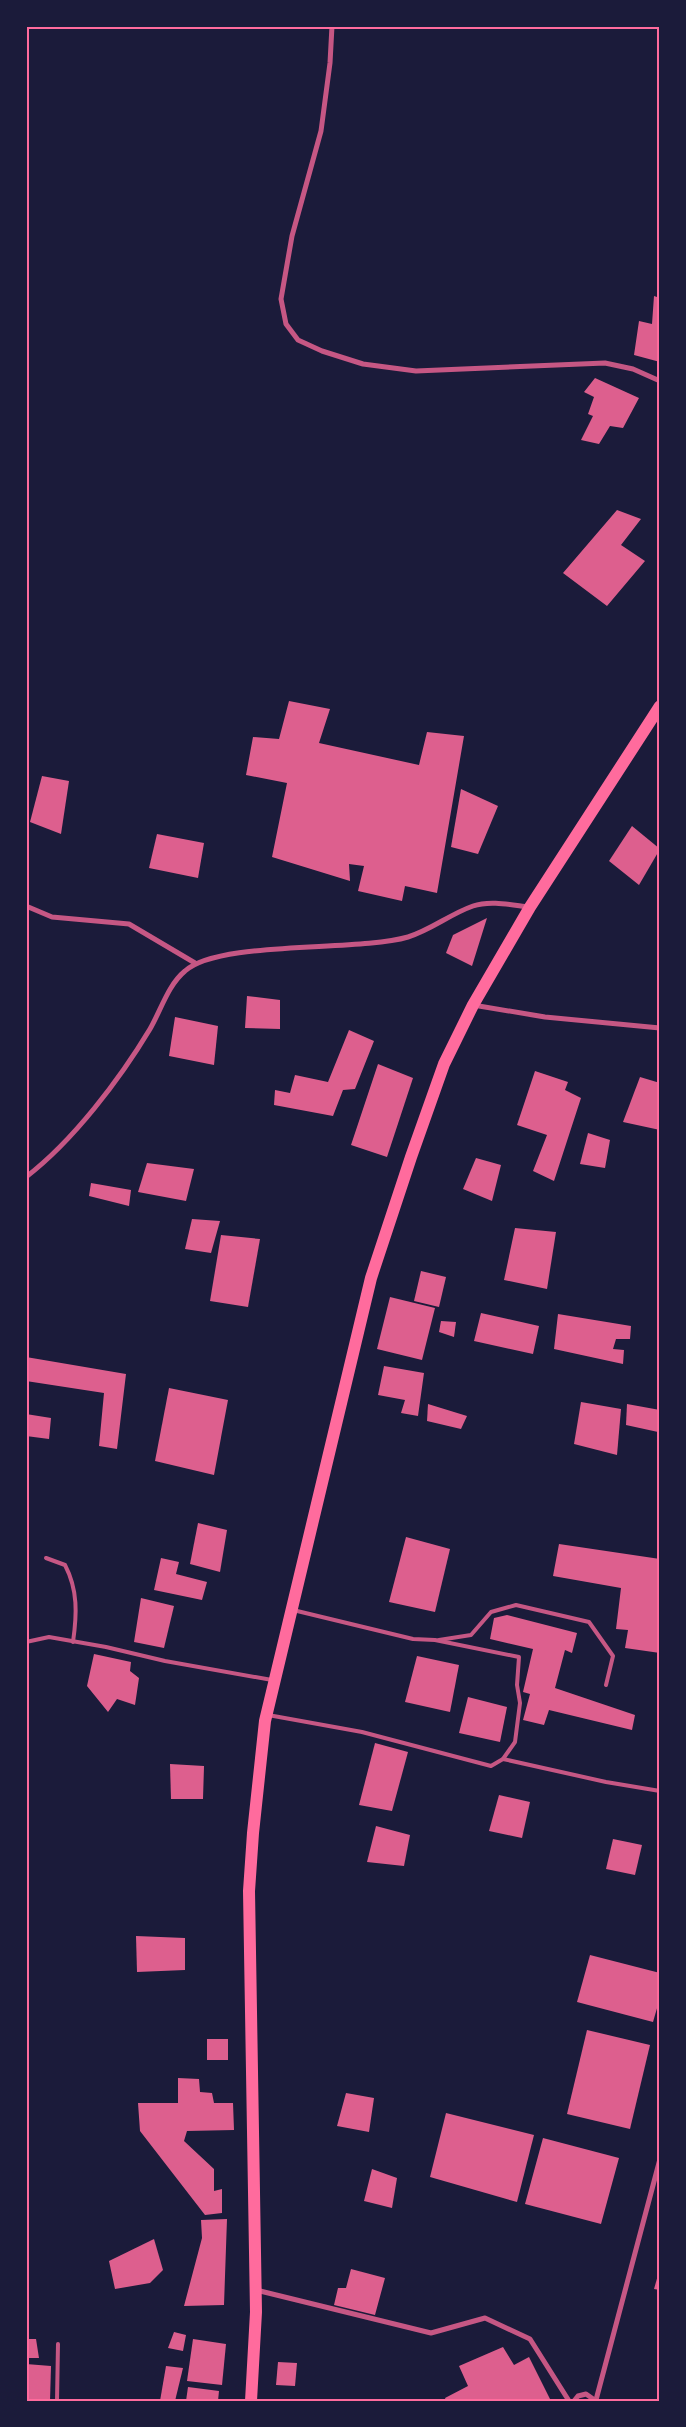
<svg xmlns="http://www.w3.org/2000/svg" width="686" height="2427" viewBox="0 0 686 2427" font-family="Overpass,sans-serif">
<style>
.building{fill:#dd5f8e}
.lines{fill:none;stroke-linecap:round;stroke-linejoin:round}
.service{stroke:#c65784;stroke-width:4}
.minor{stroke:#c65784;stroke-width:5}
.primary{stroke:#ff6b9d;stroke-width:12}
.neatline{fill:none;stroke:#ff6b9d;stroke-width:2}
</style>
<rect width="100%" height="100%" fill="#1b1b3a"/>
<g class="building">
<path d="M654 296 660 298V362L634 355 639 321 652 324Z"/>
<path d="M595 378 639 398 623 428 610 426 599 444 581 440 593 416 588 414 594 397 584 392Z"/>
<path d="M617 510 641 519 621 545 645 561 607 606 563 573Z"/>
<path d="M289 701 330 709 319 743 419 765 427 732 464 736 437 893 405 886 402 901 358 891 364 866 349 864 350 881 272 857 287 783 246 775 253 737 279 739Z"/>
<path d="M42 776 69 781 61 834 30 822Z"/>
<path d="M461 789 498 806 478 854 451 847Z"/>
<path d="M632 826 660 849 639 885 609 861Z"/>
<path d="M157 834 204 843 198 878 149 868Z"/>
<path d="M487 918 472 966 446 953 453 935Z"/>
<path d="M247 996 280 1000V1029L245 1028Z"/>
<path d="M175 1017 218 1026 214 1065 169 1056Z"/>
<path d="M349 1030 374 1041 355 1089 343 1090 333 1116 274 1105 275 1090 290 1093 295 1075 328 1082Z"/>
<path d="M378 1064 413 1078 387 1157 351 1145Z"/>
<path d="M535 1071 568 1082 565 1090 581 1098 554 1181 533 1171 547 1135 517 1125Z"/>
<path d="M640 1077 660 1083V1130L623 1122Z"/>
<path d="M588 1133 610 1140 605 1168 580 1164Z"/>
<path d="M476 1158 501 1165 492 1201 463 1189Z"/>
<path d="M147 1163 194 1169 186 1201 138 1192Z"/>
<path d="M91 1183 131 1190 129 1206 89 1196Z"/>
<path d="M192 1219 220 1221 211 1253 185 1249Z"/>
<path d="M515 1228 556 1232 547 1289 504 1280Z"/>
<path d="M221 1235 260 1239 248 1307 210 1301Z"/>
<path d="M421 1271 446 1277 439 1307 414 1301Z"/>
<path d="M390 1297 435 1308 422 1360 377 1349Z"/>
<path d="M481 1313 539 1326 533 1354 474 1341Z"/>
<path d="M558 1314 631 1326 630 1339H616L613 1349 624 1350 623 1364 554 1349Z"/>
<path d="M441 1321 456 1322 454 1337 439 1332Z"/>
<path d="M26 1357 126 1374 117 1449 99 1446 104 1393 26 1381Z"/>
<path d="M384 1366 424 1373 418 1416 401 1413 405 1400 378 1395Z"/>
<path d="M169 1388 228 1400 214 1475 155 1461Z"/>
<path d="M581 1402 621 1409 617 1455 574 1444Z"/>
<path d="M428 1404 467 1416 461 1429 427 1421Z"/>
<path d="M627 1404 660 1410 658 1432 626 1425Z"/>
<path d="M26 1414 51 1418 49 1439 26 1436Z"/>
<path d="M198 1523 227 1530 220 1572 190 1564Z"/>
<path d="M406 1537 450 1549 435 1612 389 1602Z"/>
<path d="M559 1544 660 1559V1653L625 1648 628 1630 616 1629 621 1588 553 1576Z"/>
<path d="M161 1558 179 1562 176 1574 207 1582 202 1600 154 1590Z"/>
<path d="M141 1598 174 1606 164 1648 134 1642Z"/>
<path d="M507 1615 577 1633 572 1653 565 1650 555 1688 635 1715 632 1730 549 1710 544 1725 523 1720 530 1694 523 1692 533 1649 490 1639 494 1618Z"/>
<path d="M94 1654 131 1662 130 1671 139 1678 135 1705 117 1699 108 1712 87 1686Z"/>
<path d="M417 1656 459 1665 450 1712 405 1702Z"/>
<path d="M468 1697 507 1707 500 1742 459 1733Z"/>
<path d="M375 1743 408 1752 392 1811 359 1805Z"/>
<path d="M170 1764 204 1766 203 1799H171Z"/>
<path d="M499 1795 530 1802 522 1838 489 1831Z"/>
<path d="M376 1826 410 1835 404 1866 367 1862Z"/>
<path d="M613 1839 642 1845 635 1875 606 1869Z"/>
<path d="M136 1936 185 1938V1970L137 1972Z"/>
<path d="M590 1955 660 1973V1998L653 2022 577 2002Z"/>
<path d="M587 2030 650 2045 630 2129 567 2114Z"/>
<rect x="207" y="2039" width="21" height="21"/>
<path d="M178 2078 199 2079 200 2092 212 2093 214 2103H233L234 2130 187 2131 184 2141 214 2169V2191L222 2189V2213L205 2215 140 2131 138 2103H178Z"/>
<path d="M346 2093 374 2098 369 2132 337 2126Z"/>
<path d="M446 2113 534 2135 517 2202 430 2177Z"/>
<path d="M543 2138 619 2158 601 2224 525 2204Z"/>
<path d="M372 2169 397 2178 392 2208 364 2201Z"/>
<path d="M227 2219 224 2305 184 2306 202 2238 201 2220Z"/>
<path d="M154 2239 163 2270 150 2283 115 2289 109 2261Z"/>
<path d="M660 2268V2290L654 2289Z"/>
<path d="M351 2269 385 2278 375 2315 334 2305 338 2288H346Z"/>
<path d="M174 2332 186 2335 183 2351 168 2348Z"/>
<path d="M26 2339H36L39 2358H26Z"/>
<path d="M193 2339 226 2344 222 2385 187 2381Z"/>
<path d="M503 2347 514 2365 529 2357 551 2401H446L445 2398 468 2386 459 2366Z"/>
<path d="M278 2362 297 2363 295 2386 276 2385Z"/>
<path d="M26 2364 51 2366 50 2401H26Z"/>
<path d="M166 2366 183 2368 175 2401H160Z"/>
<path d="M188 2387 219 2391 218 2401H186Z"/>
</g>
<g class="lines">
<g class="service">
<path d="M46 1558 65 1565C78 1590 77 1614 73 1642"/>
<path d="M439 1640 471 1635 491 1612 516 1605 589 1622 613 1656 606 1685"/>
<path d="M26 1642 49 1637 106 1647 165 1661 272 1680"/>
<path d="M268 1715 362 1732 491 1766 503 1759 515 1742 520 1703 517 1685 519 1657 435 1640 413 1639 293 1610"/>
<path d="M503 1759 606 1782 660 1791"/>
<path d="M57 2401 58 2344"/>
</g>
<g class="minor">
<path d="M332 26 330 63 321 131 292 236 281 299 286 324 298 340 322 351 363 364 416 371 605 363 633 369 660 381"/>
<path d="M26 906 52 917 129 924 195 963"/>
<path d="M473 1005 545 1017 660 1028"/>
<path d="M26 1177C73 1141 120 1079 150 1029 161 1010 168 985 185 971 219 940 357 952 408 937 431 930 450 914 473 906 490 900 512 905 529 907"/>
<path d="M256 2290 431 2333 485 2318 530 2339 569 2401"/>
<path d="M596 2400 660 2159"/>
<path d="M574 2401 578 2396 586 2394 596 2401"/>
</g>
<path class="primary" d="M251 2401 256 2312 249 1891 253 1833 265 1721 371 1278 411 1157 444 1064 473 1005 530 907 660 706"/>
</g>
<rect width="686" height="2427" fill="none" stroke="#1b1b3a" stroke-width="55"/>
<rect x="28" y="28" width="630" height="2372" class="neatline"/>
</svg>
